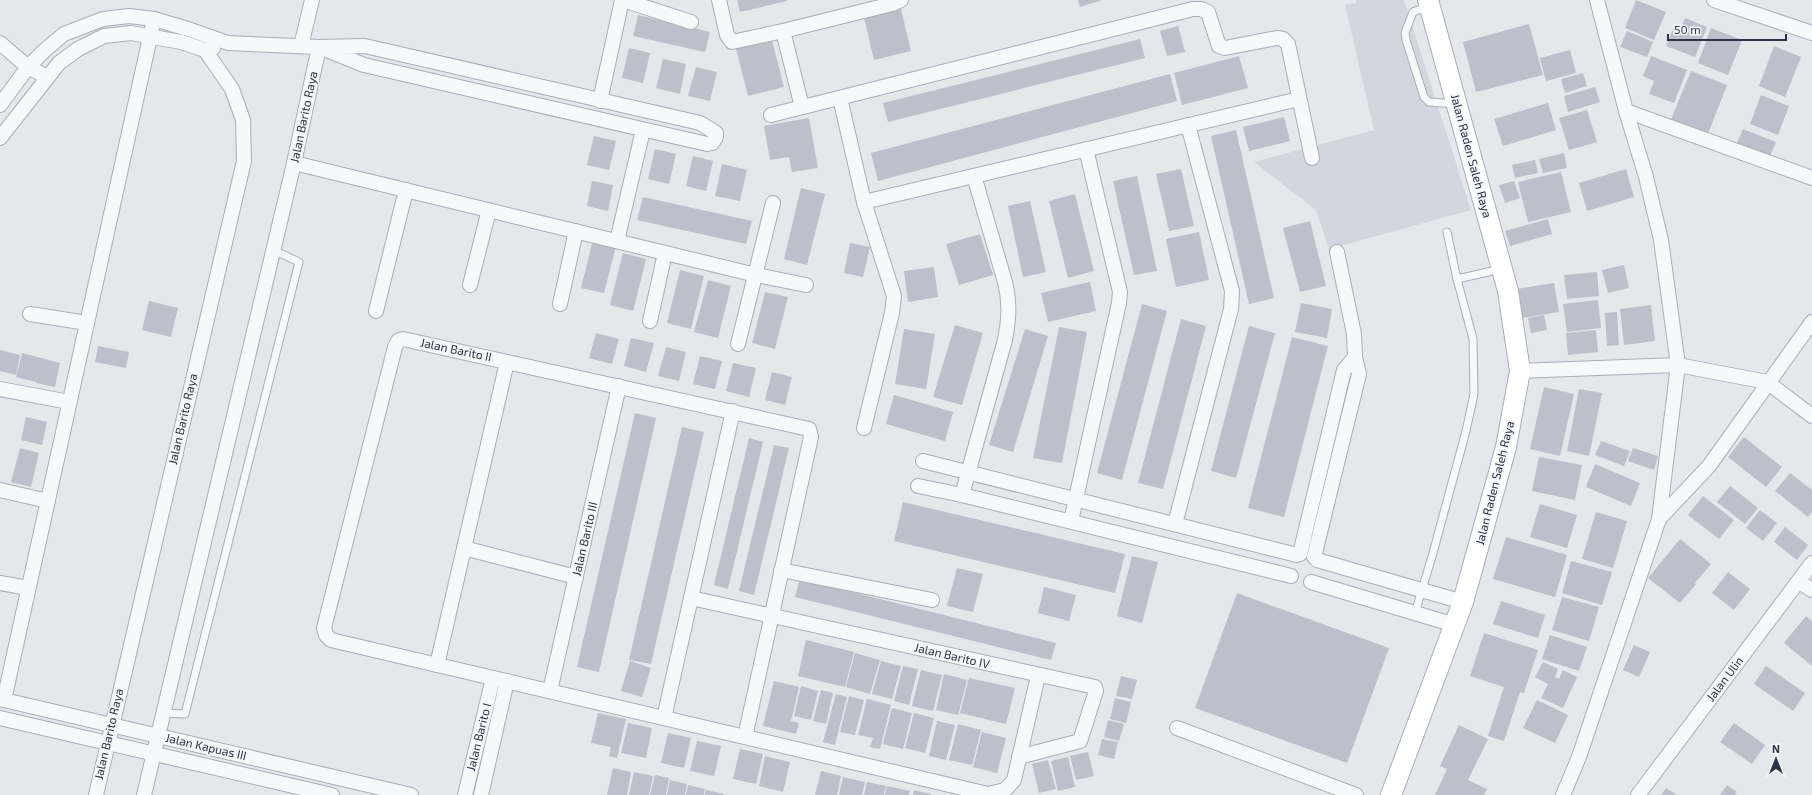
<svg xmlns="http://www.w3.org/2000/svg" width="1812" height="795" viewBox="0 0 1812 795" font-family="'Exo 2',sans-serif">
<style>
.built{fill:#d2d6de}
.building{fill:#bbc0ca}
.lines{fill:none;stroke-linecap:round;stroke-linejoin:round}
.lane-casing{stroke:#a9aeb7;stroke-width:9}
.street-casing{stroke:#a9aeb7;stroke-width:16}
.secondary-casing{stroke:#a9aeb7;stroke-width:22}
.lane{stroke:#f7f8fa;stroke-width:7}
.street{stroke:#f7f8fa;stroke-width:14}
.secondary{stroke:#fff;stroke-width:20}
.labels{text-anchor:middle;stroke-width:3.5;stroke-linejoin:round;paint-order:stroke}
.street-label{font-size:12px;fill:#2b3445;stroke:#f4f6f9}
</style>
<rect width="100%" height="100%" fill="#e4e7ec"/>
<path class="built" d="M1356 0H1404L1471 210 1329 249 1316 210 1254 162 1374 130 1345 5 1356 3Z"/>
<g class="building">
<path d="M737 0H787V1L740 12Z"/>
<path d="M1078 0H1102L1080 7Z"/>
<path d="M1636 0 1666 12 1654 40 1625 28Z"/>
<path d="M900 5 911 51 874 60 863 13Z"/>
<path d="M638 15 710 32 705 52 633 36Z"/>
<path d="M1685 18 1707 27 1695 57 1666 46 1674 27 1681 29Z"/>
<path d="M1529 24 1543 75 1476 92 1463 42Z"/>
<path d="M1178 26 1185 52 1167 56 1160 31Z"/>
<path d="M1711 28 1742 40 1728 75 1698 63Z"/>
<path d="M1627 31 1653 42 1647 57 1620 47Z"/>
<path d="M771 36 784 87 748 96 735 45Z"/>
<path d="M1140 39 1145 58 888 122 883 103Z"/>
<path d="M1774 46 1801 57 1785 97 1759 86Z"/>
<path d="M629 48 650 53 643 83 622 78Z"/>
<path d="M1570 50 1576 73 1546 81 1540 58Z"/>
<path d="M1239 56 1248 88 1182 105 1174 73Z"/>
<path d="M1651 56 1687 70 1674 103 1649 94 1654 81 1643 76Z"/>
<path d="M663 59 686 64 680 94 656 88Z"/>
<path d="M696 67 717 72 710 101 688 96Z"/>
<path d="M1691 71 1727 85 1707 136 1670 122Z"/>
<path d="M1583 73 1587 86 1565 93 1561 79Z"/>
<path d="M1170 74 1177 101 878 181 871 153Z"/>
<path d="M1595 87 1600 102 1568 112 1564 96Z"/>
<path d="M1761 95 1789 106 1778 135 1750 124Z"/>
<path d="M1548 103 1556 130 1503 146 1494 119Z"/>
<path d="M1587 110 1597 142 1569 150 1559 118Z"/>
<path d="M1284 117 1290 141 1249 151 1243 127Z"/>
<path d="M809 118 818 168 792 172 789 157 770 160 764 126Z"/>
<path d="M1743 129 1776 142 1770 156 1737 143Z"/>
<path d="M1236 130 1274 298 1249 304 1211 136Z"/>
<path d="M594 136 616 141 609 170 587 165Z"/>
<path d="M655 149 676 154 669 184 648 179Z"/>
<path d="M1564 153 1567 168 1543 173 1539 159Z"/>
<path d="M693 156 713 161 706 191 686 186Z"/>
<path d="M1535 160 1538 173 1515 178 1512 165Z"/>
<path d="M722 164 747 170 740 201 715 196Z"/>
<path d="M1181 169 1194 226 1169 231 1156 174Z"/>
<path d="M1626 169 1634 197 1587 211 1579 183Z"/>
<path d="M1561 172 1571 212 1528 222 1518 182Z"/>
<path d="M1137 176 1157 271 1134 275 1113 181Z"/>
<path d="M592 181 613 185 608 211 587 206Z"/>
<path d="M1514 181 1520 198 1505 203 1499 185Z"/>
<path d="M801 188 825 194 807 265 784 259Z"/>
<path d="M1075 194 1094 271 1068 278 1049 201Z"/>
<path d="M643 197 752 221 746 244 637 220Z"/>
<path d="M1030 201 1046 272 1023 277 1008 206Z"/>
<path d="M1548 219 1552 234 1510 246 1505 231Z"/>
<path d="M1310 221 1326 286 1300 292 1283 228Z"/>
<path d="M1199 232 1209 280 1176 287 1166 239Z"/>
<path d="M980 234 993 275 959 285 946 244Z"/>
<path d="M594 236 617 242 604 293 581 288Z"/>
<path d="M850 243 870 247 863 277 844 273Z"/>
<path d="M623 253 646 259 633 311 610 305Z"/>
<path d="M1624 265 1629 288 1608 293 1602 270Z"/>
<path d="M934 267 938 297 908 302 904 271Z"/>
<path d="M680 270 704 276 691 329 667 323Z"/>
<path d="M1597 272 1599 296 1567 299 1564 275Z"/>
<path d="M708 280 731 286 718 338 694 332Z"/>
<path d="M1090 282 1096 311 1048 322 1041 293Z"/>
<path d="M1554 283 1559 312 1522 318 1517 289Z"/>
<path d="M765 292 788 297 775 349 752 343Z"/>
<path d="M1598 300 1601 328 1567 332 1563 304Z"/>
<path d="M149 301 178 308 171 337 142 330Z"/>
<path d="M1301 303 1332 309 1327 338 1295 332Z"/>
<path d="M1142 304 1167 311 1122 480 1097 473Z"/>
<path d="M1651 305 1655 341 1624 345 1620 309Z"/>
<path d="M1617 312 1619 345 1607 346 1605 313Z"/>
<path d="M1544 315 1547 330 1531 333 1528 318Z"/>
<path d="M1181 319 1206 326 1163 489 1138 483Z"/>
<path d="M955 325 983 333 962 405 933 397Z"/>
<path d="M1249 326 1275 333 1236 478 1211 471Z"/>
<path d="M1059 327 1087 332 1062 463 1033 458Z"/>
<path d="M904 329 935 334 926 389 895 384Z"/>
<path d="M1025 329 1048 336 1013 452 989 445Z"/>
<path d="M1596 330 1598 352 1568 355 1566 333Z"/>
<path d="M596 333 619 339 612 364 589 358Z"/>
<path d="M1292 337 1328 346 1284 517 1248 508Z"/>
<path d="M631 338 654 343 646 372 624 366Z"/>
<path d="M98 346 129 352 126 368 95 362Z"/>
<path d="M666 347 686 352 679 381 658 376Z"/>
<path d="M0 350 20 355 16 375 0 371Z"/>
<path d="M22 353 60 363 55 387 36 383 40 369 36 382 16 377Z"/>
<path d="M700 356 722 361 715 389 693 384Z"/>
<path d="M733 363 756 368 749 397 726 391Z"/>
<path d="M772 372 792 377 785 405 765 400Z"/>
<path d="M1544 387 1574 394 1560 456 1530 449Z"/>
<path d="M1579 389 1602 393 1589 456 1567 451Z"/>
<path d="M894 395 953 412 945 441 886 424Z"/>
<path d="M635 413 656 418 599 672 577 667Z"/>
<path d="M26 417 47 422 42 445 21 440Z"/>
<path d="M682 427 704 432 651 664 629 660Z"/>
<path d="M1744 437 1782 467 1766 487 1728 457Z"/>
<path d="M749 438 763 442 728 589 714 585Z"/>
<path d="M1601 441 1630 451 1624 466 1595 455Z"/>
<path d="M774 445 789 448 754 595 739 591Z"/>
<path d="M20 448 39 453 31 487 11 482Z"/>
<path d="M1633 448 1658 456 1654 470 1628 461Z"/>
<path d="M1539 457 1582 465 1575 500 1532 491Z"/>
<path d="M1595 464 1640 483 1631 506 1586 487Z"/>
<path d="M1790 473 1812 490V512L1808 517 1775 491Z"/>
<path d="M1730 486 1758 508 1745 524 1717 502Z"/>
<path d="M1703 496 1734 520 1719 539 1688 515Z"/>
<path d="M903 502 1125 554 1115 593 894 541Z"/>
<path d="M1540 504 1577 515 1567 548 1530 537Z"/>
<path d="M1760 510 1777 523 1763 541 1746 528Z"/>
<path d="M1596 512 1627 521 1613 568 1582 559Z"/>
<path d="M1785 527 1808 545 1797 560 1774 542Z"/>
<path d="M1506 537 1567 555 1555 597 1493 579Z"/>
<path d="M1680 539 1711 564 1695 583 1678 570 1696 584 1680 603 1648 578Z"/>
<path d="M1132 556 1158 562 1142 623 1117 616Z"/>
<path d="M1571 561 1612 572 1602 605 1562 593Z"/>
<path d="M957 568 983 574 973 612 947 606Z"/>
<path d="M1728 572 1750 589 1734 610 1712 593Z"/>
<path d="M800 579 1056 643 1051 660 795 597Z"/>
<path d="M1044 587 1076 595 1069 621 1038 613Z"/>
<path d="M1237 593 1389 648 1347 763 1195 708Z"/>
<path d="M1562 597 1599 607 1589 641 1552 630Z"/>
<path d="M1501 601 1545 615 1538 638 1493 624Z"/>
<path d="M1806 616 1812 621V666L1784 643Z"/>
<path d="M1484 633 1538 650 1524 693 1520 692 1504 741 1488 736 1504 687 1470 676Z"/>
<path d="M1550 635 1587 647 1579 671 1542 659Z"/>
<path d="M806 640 854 652 845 687 798 676Z"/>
<path d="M1634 645 1650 652 1639 677 1623 670Z"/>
<path d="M855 653 880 660 870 694 846 687Z"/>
<path d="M630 661 651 668 642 697 621 691Z"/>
<path d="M881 661 901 666 892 699 872 694Z"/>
<path d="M1543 662 1558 669 1555 677 1559 679 1563 670 1577 677 1563 708 1541 698 1548 684 1535 677Z"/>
<path d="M903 666 918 669 909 705 894 701Z"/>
<path d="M1766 666 1805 693 1793 711 1754 684Z"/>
<path d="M921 670 942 675 933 711 912 706Z"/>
<path d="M944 674 967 680 958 715 936 710Z"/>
<path d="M1121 676 1137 680 1132 699 1116 696Z"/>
<path d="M969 678 1015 688 1006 724 960 713Z"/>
<path d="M774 681 799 687 791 721 799 723 796 734 763 726Z"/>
<path d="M801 686 818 691 811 720 794 716Z"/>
<path d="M821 690 833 693 826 724 813 721Z"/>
<path d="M836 694 847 697 835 745 823 742Z"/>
<path d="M849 696 864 700 855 735 840 732Z"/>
<path d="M1115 698 1131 702 1126 723 1110 719Z"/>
<path d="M867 699 891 705 880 749 870 747 873 738 858 735Z"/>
<path d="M1537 700 1568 715 1555 743 1523 728Z"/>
<path d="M892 708 912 713 903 749 883 744Z"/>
<path d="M598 713 626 719 617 758 609 756 611 747 591 743Z"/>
<path d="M914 713 934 718 925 753 905 748Z"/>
<path d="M1108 720 1124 724 1119 741 1104 737Z"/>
<path d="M937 721 955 725 946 760 929 756Z"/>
<path d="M628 723 652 728 646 758 621 753Z"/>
<path d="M1734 723 1765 745 1752 764 1720 742Z"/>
<path d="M958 724 981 730 972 765 949 760Z"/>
<path d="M1459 725 1488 739 1468 780 1487 789 1484 795H1435L1447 769 1440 766Z"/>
<path d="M982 732 1006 738 997 773 973 767Z"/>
<path d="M668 733 691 738 684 768 661 763Z"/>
<path d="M1102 739 1118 742 1114 759 1098 755Z"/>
<path d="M697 741 721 746 714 776 690 771Z"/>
<path d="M740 749 763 754 756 784 733 779Z"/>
<path d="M1088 752 1094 776 1076 780 1070 756Z"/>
<path d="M765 756 790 762 783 792 759 786Z"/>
<path d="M1068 757 1075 787 1058 791 1051 761Z"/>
<path d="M1048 760 1056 789 1039 793 1032 764Z"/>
<path d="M613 768 631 772 627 795H607Z"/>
<path d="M821 771 841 776 837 795H815Z"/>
<path d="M634 772 653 776 649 795H629Z"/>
<path d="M655 775 669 778 666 795H650Z"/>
<path d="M843 777 865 782 862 795H839Z"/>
<path d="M670 780 687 784 685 795H667Z"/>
<path d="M867 782 886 786 884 795H864Z"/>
<path d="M688 785 705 789 704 795H686Z"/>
<path d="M1727 785 1737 792 1735 795H1720Z"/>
<path d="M887 786 910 791 909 795H885Z"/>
<path d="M1666 788 1677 795H1661Z"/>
<path d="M706 790 724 794 723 795H705Z"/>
<path d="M914 790 931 794V795H913Z"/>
</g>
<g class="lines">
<g class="lane-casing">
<g id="lane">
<path d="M1429 6 1413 12 1405 33 1406 40 1424 97 1429 102 1456 104"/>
<path d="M1457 279 1501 269"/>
<path d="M1415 613 1433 553 1466 431 1474 394 1473 339 1457 279 1447 232"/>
<path d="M163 713 185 714 299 262 273 250"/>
</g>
</g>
<g class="street-casing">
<g id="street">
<path d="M623 0 691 22"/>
<path d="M719 0 727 35 732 42 783 31 892 4 901 0"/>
<path d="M1714 0 1812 33"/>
<path d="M783 31 802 107"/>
<path d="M0 43 28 67 47 77"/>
<path d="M301 46 312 0"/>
<path d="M840 98 864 202 894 296 892 313 864 428"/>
<path d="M600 101 622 0"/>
<path d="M0 105 28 67 45 50 64 34 103 19 129 16 154 19 188 29 228 43 319 47 365 46 700 123 716 133V137L712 143 707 144 364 65 319 47"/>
<path d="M1626 111 1812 178"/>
<path d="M771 115 1193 9H1201L1208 12 1218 43 1219 46 1225 48 1277 38 1283 39 1288 44 1312 158"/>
<path d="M0 138 59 63 78 49 104 36 131 33 181 42 205 50 213 48"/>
<path d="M294 163 756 275 806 285"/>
<path d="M974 176 1005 282C1010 303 1009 319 1005 340L962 495 1291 576"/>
<path d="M864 202 1299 99"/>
<path d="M617 241 643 130"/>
<path d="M470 285 489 210"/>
<path d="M560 304 576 231"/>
<path d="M376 311 406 190"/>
<path d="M30 314 87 323"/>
<path d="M650 321 665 253"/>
<path d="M738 344 773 203"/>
<path d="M1520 371 1678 365 1767 382 1812 416"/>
<path d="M0 389 69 402"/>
<path d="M923 461 1297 555"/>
<path d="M918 486 962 495"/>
<path d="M0 490 48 501"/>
<path d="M1659 519 1709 466 1812 322"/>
<path d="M1071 521 1119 303 1120 292 1086 149"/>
<path d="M1175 524 1231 309 1232 291 1188 125"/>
<path d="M464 548 576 577"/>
<path d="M1300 554 1344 370 1355 357"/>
<path d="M1314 557 1359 374 1355 357 1354 334 1337 252"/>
<path d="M1317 560 1463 602"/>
<path d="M781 570 932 600"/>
<path d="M1311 582 1455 625"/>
<path d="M1799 582 1812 590"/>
<path d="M0 583 28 588"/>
<path d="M691 598 1095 687 1096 691 1080 741 1019 757"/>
<path d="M437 665 507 362"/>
<path d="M550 691 619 386"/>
<path d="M0 699 411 795"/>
<path d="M4 700 154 19"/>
<path d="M0 718 332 795"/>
<path d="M664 718 733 411"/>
<path d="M1177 728 1356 795"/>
<path d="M745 737 811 437 809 429 403 339 398 341 395 347 324 628 326 635 331 640 988 794 1005 790 1014 780 1038 676"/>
<path d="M96 795 244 161 243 120 232 89 205 50"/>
<path d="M144 795 294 163 319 47"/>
<path d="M465 795 493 678"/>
<path d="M481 795 507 681"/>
<path d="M1563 795 1579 757 1659 519 1678 365 1661 240 1646 177 1626 111 1597 0"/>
<path d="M1638 795 1812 563"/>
</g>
</g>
<g class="secondary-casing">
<path id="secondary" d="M1391 795 1463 602 1506 447 1520 371 1508 291 1428 0"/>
</g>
<use href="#lane" class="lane"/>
<use href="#street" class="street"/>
<use href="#secondary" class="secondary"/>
</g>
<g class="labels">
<g class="street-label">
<text transform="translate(304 117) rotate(-78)" y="4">Jalan Barito Raya</text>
<text transform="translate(1471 156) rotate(75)" y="4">Jalan Raden Saleh Raya</text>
<text transform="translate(456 350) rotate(12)" y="4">Jalan Barito II</text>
<text transform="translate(183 419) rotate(-77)" y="4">Jalan Barito Raya</text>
<text transform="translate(1495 483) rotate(-76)" y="4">Jalan Raden Saleh Raya</text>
<text transform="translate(585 539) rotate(-77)" y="4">Jalan Barito III</text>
<text transform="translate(952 656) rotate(13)" y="4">Jalan Barito IV</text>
<text transform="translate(1725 679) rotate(-53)" y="4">Jalan Ulin</text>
<text transform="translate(109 734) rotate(-77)" y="4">Jalan Barito Raya</text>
<text transform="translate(479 737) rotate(-76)" y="4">Jalan Barito I</text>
<text transform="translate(206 747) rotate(13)" y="4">Jalan Kapuas III</text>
</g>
</g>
<g transform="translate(1776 759)" stroke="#f4f6f9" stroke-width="3" paint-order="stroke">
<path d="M0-3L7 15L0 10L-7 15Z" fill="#2b3445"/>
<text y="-6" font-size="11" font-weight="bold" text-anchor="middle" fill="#2b3445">N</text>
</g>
<path d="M1668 34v6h118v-6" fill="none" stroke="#2b3445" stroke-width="2"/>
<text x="1674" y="34" font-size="12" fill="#2b3445" stroke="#f4f6f9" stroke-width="3" paint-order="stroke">50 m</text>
</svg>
